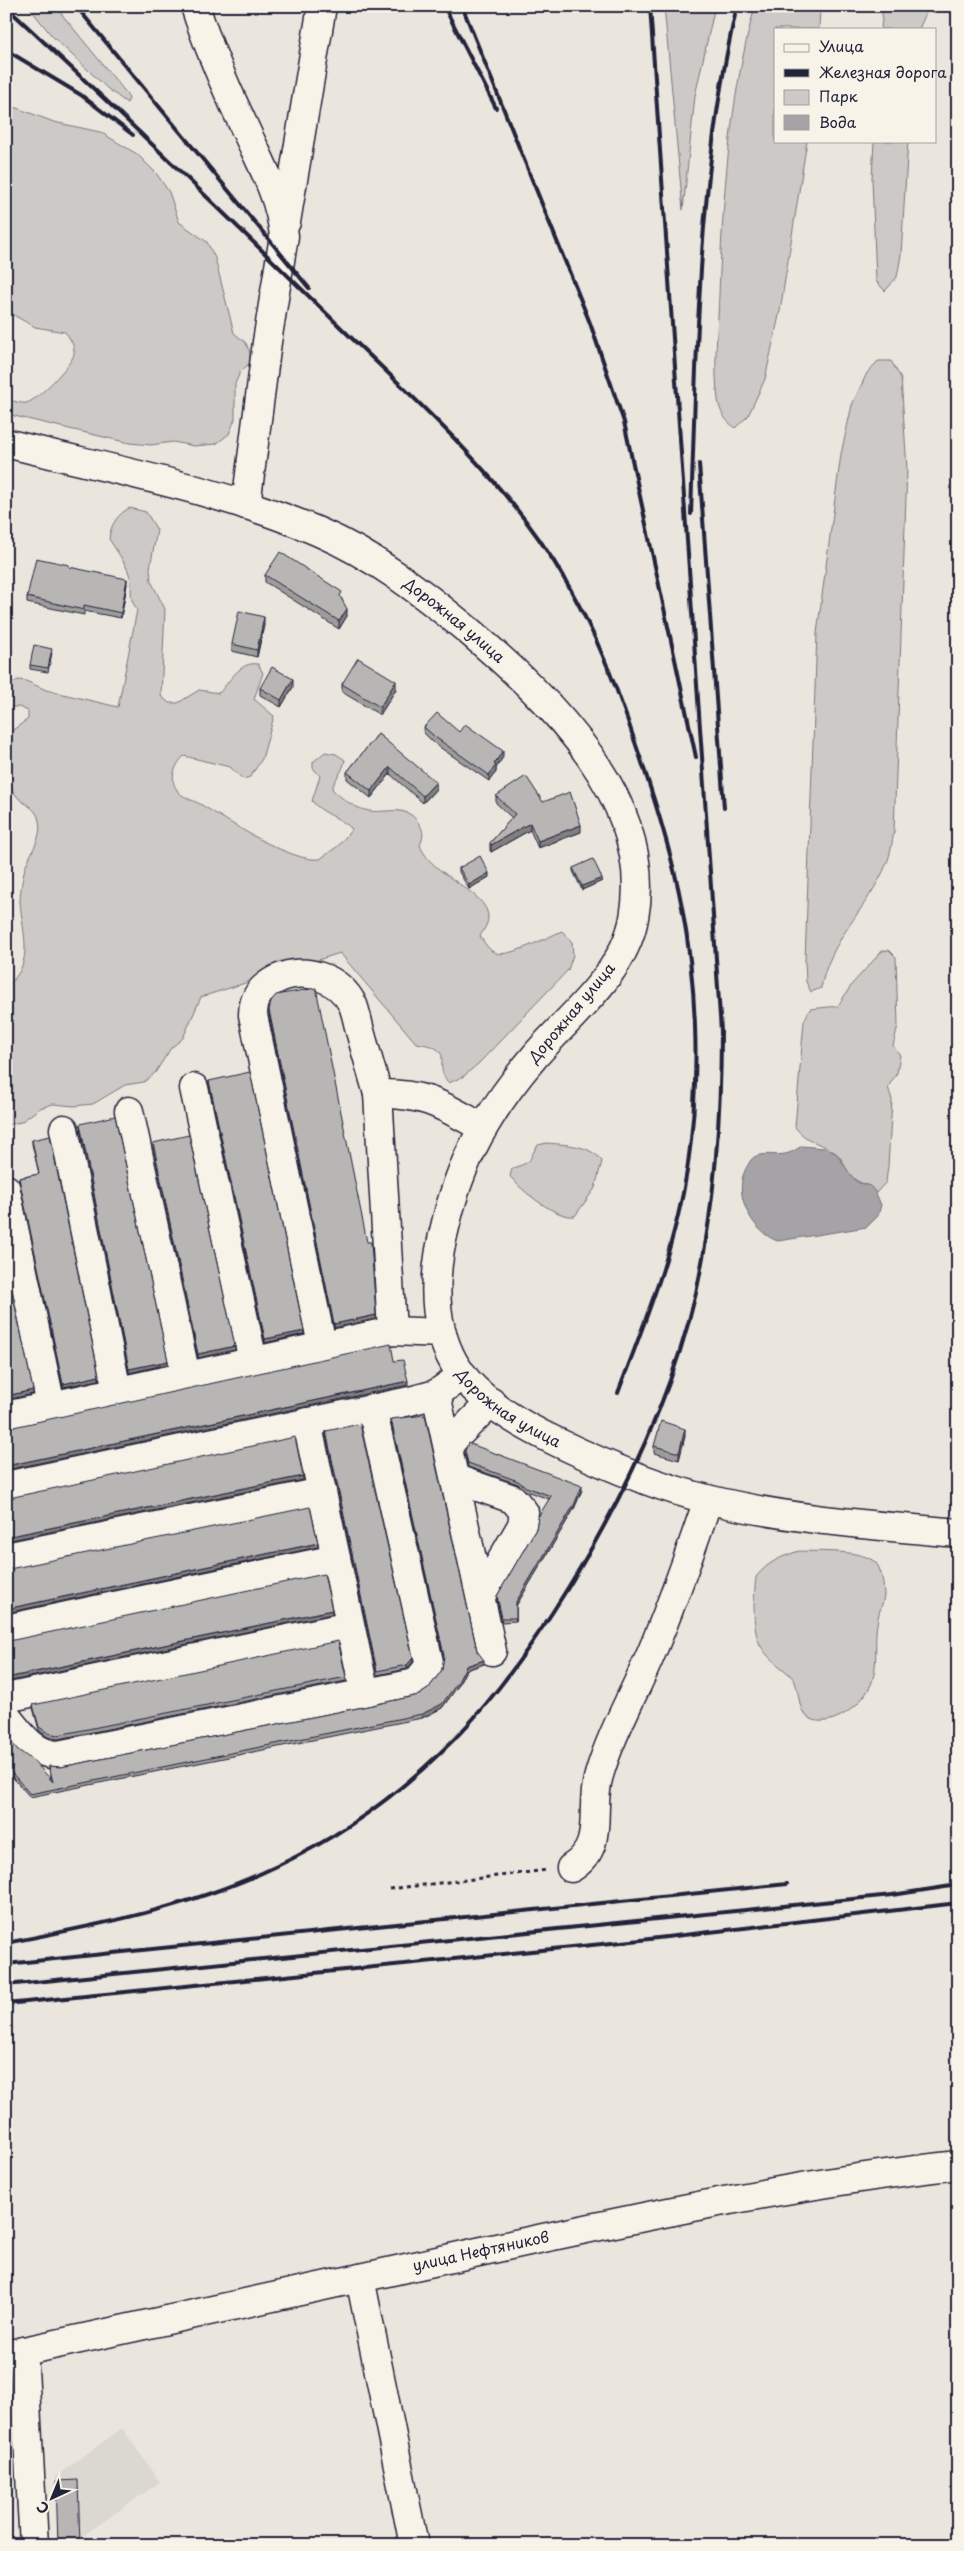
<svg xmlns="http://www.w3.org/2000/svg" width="964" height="2551" viewBox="0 0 964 2551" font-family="'Playpen Sans',sans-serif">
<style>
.built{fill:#dbd8d2}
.green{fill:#cdc9c6;stroke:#787680}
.water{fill:#a6a3a6;stroke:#716f7b}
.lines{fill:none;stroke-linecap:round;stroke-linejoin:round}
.minor-casing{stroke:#22223b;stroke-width:31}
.path{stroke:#22223b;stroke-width:3;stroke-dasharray:4 4;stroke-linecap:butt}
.minor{stroke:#f7f3e8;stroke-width:28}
.rail{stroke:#22223b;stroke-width:4}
.wall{fill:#9e9d9c;stroke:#22223b}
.shaded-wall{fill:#817f7f;stroke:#22223b}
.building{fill:#b8b6b5;stroke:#22223b}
.labels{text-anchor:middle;stroke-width:4;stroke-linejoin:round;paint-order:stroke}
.street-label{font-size:15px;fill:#22223b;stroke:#f7f3e8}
</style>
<rect width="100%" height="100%" fill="#eae6de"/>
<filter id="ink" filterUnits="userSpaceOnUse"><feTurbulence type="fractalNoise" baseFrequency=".02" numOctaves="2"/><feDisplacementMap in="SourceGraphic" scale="10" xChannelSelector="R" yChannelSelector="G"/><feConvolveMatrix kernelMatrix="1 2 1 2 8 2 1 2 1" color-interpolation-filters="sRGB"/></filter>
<g filter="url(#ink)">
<path class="built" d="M122 2428 160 2482 80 2538 56 2484V2476Z"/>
<g class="green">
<path d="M28 6H55L127 94 129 99 127 103 108 89 52 36Z"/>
<path d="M664 6H715L695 96 683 210Z"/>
<path d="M755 6H820L819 29H775V141H807L780 311 765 379 748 416 735 428C726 421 720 413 718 400 713 366 718 329 719 295 723 197 729 101 755 6Z"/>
<path d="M883 6H929L919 29H881Z"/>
<path d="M6 104 54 122 100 132 137 154 156 173 169 192 179 222 207 242 215 258 234 333 246 343 250 353V363L240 372 235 384V419L229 434 216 444 194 446 173 442 151 445 129 443 6 414V399C12 400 20 404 26 403 36 402 73 363 74 354 75 346 70 338 65 332L35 327 6 311Z"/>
<path d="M874 141H908L901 255 897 277 885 291 876 281 872 179Z"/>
<path d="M878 361H891L901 378 907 469 894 831C892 842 891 854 886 865 868 908 830 939 821 988L811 992 806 982 805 961 817 633 841 454 852 405 867 373Z"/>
<path d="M130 508 146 512 157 530 150 568 151 581 165 609 161 696 169 703H178L199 690 219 693C230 682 239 661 258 664L263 673 254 699 274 716 262 759 250 777 243 779 230 767 184 756C175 765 169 779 177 790 181 797 193 800 200 804 225 819 291 863 320 859L338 846 352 829C340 817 322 814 312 801L320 776 313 768V762L325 752 336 754 345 760C343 772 335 778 332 789 341 798 353 807 365 810 385 816 407 800 421 827 424 833 423 839 420 845 431 877 489 891 488 918 488 924 483 931 480 936 484 942 489 951 496 953 508 958 548 937 562 931L572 942 573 955 568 970 479 1063 464 1076 449 1083C430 1064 460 1049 416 1043L340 953 201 997 183 1038 171 1048 155 1073 144 1082 125 1085 93 1104 74 1106 53 1104 40 1108 21 1122 6 1125V986C36 965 22 931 20 902 20 892 22 882 24 872 28 855 43 839 39 821 37 806 22 805 15 794 4 776 6 756 6 735L28 719V711L19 707H6V687L18 680 26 681 46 690 118 707 137 610C129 597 132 597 131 583 130 568 117 552 109 539 110 526 118 513 130 508Z"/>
<path d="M889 950 896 957 898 1025 893 1046 900 1055 897 1073 888 1087 892 1100 888 1166 886 1182 876 1193C869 1184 858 1184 850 1175 845 1169 844 1161 838 1155 825 1143 809 1145 795 1127L804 1021 810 1009 838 1006 852 984 882 951Z"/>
<path d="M547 1143C566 1145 589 1144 602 1161L595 1188 575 1216C557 1219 521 1191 510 1176L512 1169C538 1158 524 1165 538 1145Z"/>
<path d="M799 1551C818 1552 863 1549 876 1563 882 1570 884 1587 884 1596 883 1604 879 1611 878 1618 873 1640 879 1661 872 1682 865 1703 831 1731 809 1718 796 1711 801 1688 792 1677 782 1667 769 1660 762 1648 751 1633 754 1595 756 1577 768 1562 780 1557 799 1551Z"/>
</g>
<path class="water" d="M802 1146 824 1148 837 1154 850 1174 857 1182 870 1186 876 1193 881 1205 878 1216 867 1227 778 1241C754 1234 734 1197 744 1173 746 1168 750 1160 754 1157 764 1152 775 1156 785 1154 791 1153 797 1149 802 1146Z"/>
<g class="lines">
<g class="minor-casing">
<g id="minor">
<path d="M195 6C208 47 225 86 243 124 259 160 280 195 284 236L267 342 246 505"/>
<path d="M286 222 322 6"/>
<path id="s1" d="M6 443C108 469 223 490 319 532 375 556 424 594 470 632 550 700 656 801 634 918 624 974 571 1014 535 1056 517 1077 499 1101 485 1125 467 1155 454 1189 446 1223 434 1268 430 1320 454 1363 476 1400 521 1425 559 1443 607 1466 660 1488 711 1500 792 1520 875 1525 958 1533"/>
<path d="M194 1088 253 1361"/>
<path d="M378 1094 392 1331"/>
<path d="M129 1111 186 1376"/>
<path d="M64 1129 117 1391"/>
<path d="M6 1189 51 1406"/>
<path d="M322 1345 253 1015C253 997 261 987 277 979 304 966 339 977 353 1005 356 1013 358 1023 360 1031 366 1052 372 1073 378 1094 426 1093 443 1106 483 1128"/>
<path d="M436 1394 492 1651"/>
<path d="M6 1416 392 1331 442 1333"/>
<path d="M307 1422 365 1694"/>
<path d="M449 1444 491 1402"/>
<path d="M456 1479 513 1499 524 1512 522 1525 481 1596"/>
<path d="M6 1486 410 1401 436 1394 463 1375"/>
<path d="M6 1557 322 1492"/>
<path d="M6 1629 336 1559"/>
<path d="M6 1698 350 1626"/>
<path d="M6 1716C21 1734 33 1754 58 1755L416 1683 427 1669 429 1662 372 1408"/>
<path d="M571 1868C607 1846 588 1809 599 1775 611 1734 633 1696 650 1656 672 1605 690 1553 708 1500"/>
<path d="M360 2278 414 2545"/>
<path d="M23 2351 34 2545"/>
<path id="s2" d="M6 2355C164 2321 321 2287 478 2252 637 2218 796 2183 958 2165"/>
</g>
</g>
<path class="path" d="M390 1889 548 1870"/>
<use href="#minor" class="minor"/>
<g class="rail">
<path d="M76 6 309 288"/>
<path d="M444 6 496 108"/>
<path d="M462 6 590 323 624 422 696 757"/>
<path d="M6 7C116 108 223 212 329 316 402 388 479 454 539 539 584 603 613 674 637 748 655 800 672 853 682 907 698 993 700 1085 687 1171 675 1248 645 1321 618 1393"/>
<path d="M6 50 81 95 133 135"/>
<path d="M699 464 724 808"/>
<path d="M691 514C697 343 698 173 737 6"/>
<path d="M6 1943C98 1925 192 1907 277 1866 337 1838 392 1799 440 1753 484 1712 519 1663 552 1613 616 1514 669 1408 696 1293 715 1206 721 1120 721 1031L650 6"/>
<path d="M6 1964 787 1884"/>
<path d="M6 1985 892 1895 958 1885"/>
<path d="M6 2004 632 1941 958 1903"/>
</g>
</g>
<g class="wall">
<path d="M69 567 127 584 121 618 84 611V615L27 603V597Z"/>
<path d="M265 575 342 599 347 616 339 629 265 582Z"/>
<path d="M264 625 257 657 232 651V644Z"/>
<path d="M52 653 48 672 30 669V665Z"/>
<path d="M342 684 396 689 380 715 342 692Z"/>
<path d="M293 687 281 707 260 695V688Z"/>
<path d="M424 727 459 732 503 757 496 768V772L489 781 435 744 424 733Z"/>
<path d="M378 734 436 789 423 803 390 774 371 798 347 779V772Z"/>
<path d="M496 796 543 802 581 832 538 848 530 830 491 852 490 850V843L512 818 496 803Z"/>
<path d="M459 868 489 877 469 889 459 872Z"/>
<path d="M573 868 602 881 582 890 573 871Z"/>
<path d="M269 1010 376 1319 334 1328 269 1014Z"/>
<path d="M209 1081 304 1334 265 1343 209 1085Z"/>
<path d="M80 1124 168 1364 129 1373 80 1127Z"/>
<path d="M32 1140 99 1380 63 1387 19 1182V1178L39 1174 32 1144Z"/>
<path d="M153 1143 235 1350 198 1358 153 1146Z"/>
<path d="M391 1419 477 1651 484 1664 466 1670 458 1686 442 1708 422 1718 30 1797 6 1770V1737L18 1750 51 1780 49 1769V1766L61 1767 368 1706 419 1695 428 1689 442 1670 444 1657 391 1423Z"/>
<path d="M326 1431 413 1662 407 1669 377 1675 326 1435Z"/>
<path d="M685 1436 679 1460 654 1453V1446Z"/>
<path d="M465 1451 582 1490 574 1509 516 1606V1621L502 1622 497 1600V1596L536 1529 549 1499 526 1491 518 1484 468 1467Z"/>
<path d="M346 1677V1681L58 1739 48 1737 39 1730 33 1708V1705Z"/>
</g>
<g class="shaded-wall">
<path d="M127 579V584L121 618V613Z"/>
<path d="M347 609V616L339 629V621Z"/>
<path d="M264 617V625L257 657V650Z"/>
<path d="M293 679V687L281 707V700Z"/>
<path d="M396 681V689L380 715V707Z"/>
<path d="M503 751V757L496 768V772L489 781V775L494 764Z"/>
<path d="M390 767V774L371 798V791Z"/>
<path d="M436 782V789L423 803V796Z"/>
<path d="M530 823V830L491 852V845Z"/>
<path d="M581 825V832L538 848V841Z"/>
<path d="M489 873V877L469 889V885Z"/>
<path d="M602 878V881L582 890V886Z"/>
<path d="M376 1315V1319L334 1328V1324Z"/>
<path d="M304 1331V1334L265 1343V1339Z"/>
<path d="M235 1346V1350L198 1358V1354Z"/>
<path d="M168 1361V1364L129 1373V1369Z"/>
<path d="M99 1376V1380L63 1387V1384Z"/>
<path d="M408 1381V1385L6 1470V1466Z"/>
<path d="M33 1390V1394L6 1400V1396Z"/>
<path d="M685 1429V1436L679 1460V1453Z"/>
<path d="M303 1476V1480L6 1541V1537Z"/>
<path d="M582 1486V1490L574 1509 516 1606V1621V1602Z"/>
<path d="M318 1543V1547L6 1613V1609Z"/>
<path d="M332 1610V1614L6 1682V1678Z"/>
<path d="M413 1658V1662L407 1669V1665Z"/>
<path d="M484 1660V1664L466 1670 458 1686 442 1708 422 1718V1714L466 1666Z"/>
</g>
<g class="building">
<path d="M280 552 342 592 340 596 347 609 339 621 265 575Z"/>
<path d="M36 558 69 565V567L127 579 121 613 84 605V610L27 597Z"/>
<path d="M239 611 264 617 257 650 232 644Z"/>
<path d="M34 645 52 649 48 668 30 665Z"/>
<path d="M358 658 396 681 380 707 342 684Z"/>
<path d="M272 667 293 679 281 700 260 688Z"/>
<path d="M437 713 459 732 465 724 503 751 494 764 496 765 489 775 435 737 424 727Z"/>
<path d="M378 734 436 782 423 796 390 767 371 791 347 772Z"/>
<path d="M526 776 543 802 570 792 581 825 538 841 530 823 491 845 490 843 515 814 496 796Z"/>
<path d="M480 856 489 873 469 885 459 868Z"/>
<path d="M593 859 602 878 582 886 573 868Z"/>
<path d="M316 988 367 1242H371L376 1315 334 1324 269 1010 271 1001 276 995Z"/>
<path d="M250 1072 304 1331 265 1339 209 1081Z"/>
<path d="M115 1116 168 1361 129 1369 80 1124Z"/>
<path d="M189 1135 235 1346 198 1354 153 1143Z"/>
<path d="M50 1136 99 1376 63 1384 19 1178 39 1174 32 1140Z"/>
<path d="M6 1263 33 1390 6 1396Z"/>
<path d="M391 1344 394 1361 403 1360 408 1381 6 1466V1427L9 1428Z"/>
<path d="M425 1415 477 1651 484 1660 466 1666 458 1682 442 1704 422 1714 30 1794 6 1766V1737L18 1750 35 1762 53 1782 49 1766 61 1767 368 1706 419 1695 428 1689 442 1670 444 1655 391 1419Z"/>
<path d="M661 1421 685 1429 679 1453 654 1446Z"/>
<path d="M360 1424 413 1658 407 1665 377 1671 326 1431Z"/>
<path d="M295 1437 303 1476 6 1537V1497L9 1498Z"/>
<path d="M468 1443 582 1486 574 1505 516 1602V1618H502L497 1596 536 1529 538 1517 551 1496 526 1487 518 1481 468 1463 465 1451Z"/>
<path d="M310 1507 318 1543 6 1609V1568L9 1569Z"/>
<path d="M324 1574 332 1610 6 1678V1640L9 1641Z"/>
<path d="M338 1641 346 1677 58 1735 48 1733 39 1727 33 1705Z"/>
<path d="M78 2480 80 2545H58L56 2481Z"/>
</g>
</g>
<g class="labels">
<g class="street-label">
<text dy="5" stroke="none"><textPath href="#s1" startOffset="488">Дорожная улица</textPath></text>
<text transform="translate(572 1013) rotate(-50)" y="5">Дорожная улица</text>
<text dy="5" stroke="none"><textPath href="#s1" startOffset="1432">Дорожная улица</textPath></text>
<text dy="5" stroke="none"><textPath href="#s2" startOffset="486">улица Нефтяников</textPath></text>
</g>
</g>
<rect width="964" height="2551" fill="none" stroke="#f7f3e8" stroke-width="25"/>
<rect x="12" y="12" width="939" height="2526" fill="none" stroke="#22223b" stroke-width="2" filter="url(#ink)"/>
<rect x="774" y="28" width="162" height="115" fill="#f7f3e8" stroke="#a29fa3"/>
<rect x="784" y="44" width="25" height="8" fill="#f7f3e8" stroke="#a29fa3"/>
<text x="819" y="52" font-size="15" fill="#22223b">Улица</text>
<rect x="784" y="69" width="25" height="8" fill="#22223b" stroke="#a29fa3"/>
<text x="819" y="78" font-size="15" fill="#22223b">Железная дорога</text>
<rect x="784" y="90" width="25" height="15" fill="#cdc9c6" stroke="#a29fa3"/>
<text x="819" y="102" font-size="15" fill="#22223b">Парк</text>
<rect x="784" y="115" width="25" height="15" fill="#a6a3a6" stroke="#a29fa3"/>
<text x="819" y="128" font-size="15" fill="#22223b">Вода</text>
<g transform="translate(52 2498) rotate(224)" stroke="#f7f3e8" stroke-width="4" paint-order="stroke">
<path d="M0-4L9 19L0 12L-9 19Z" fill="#22223b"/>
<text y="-8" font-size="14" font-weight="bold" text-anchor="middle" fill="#22223b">С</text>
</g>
</svg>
